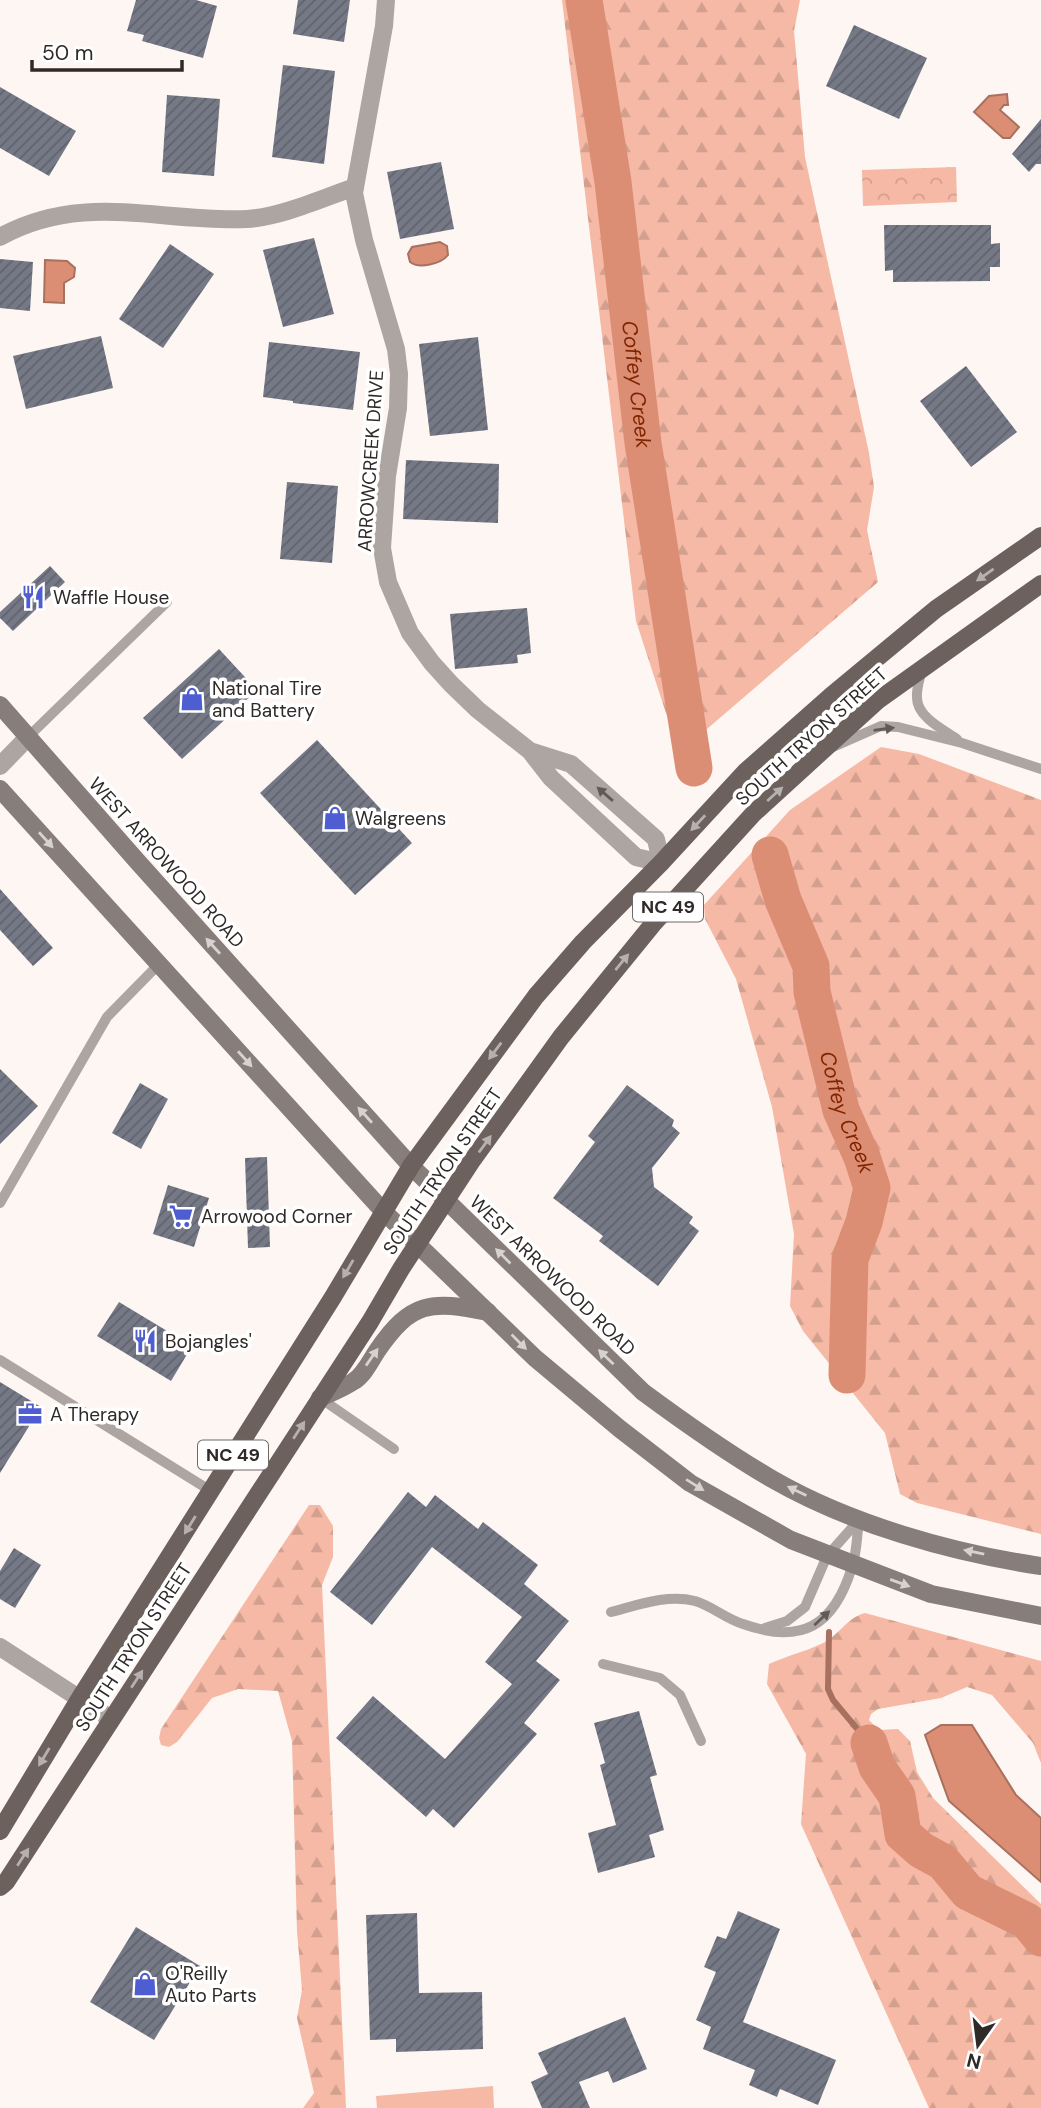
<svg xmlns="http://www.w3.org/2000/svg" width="1041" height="2108" viewBox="0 0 1041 2108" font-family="'DM Sans',sans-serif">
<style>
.forest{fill:url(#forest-firs)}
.park{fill:url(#park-crowns)}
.garden{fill:#f6b9a5}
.water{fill:#dc8e75;stroke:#a8705e;stroke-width:2}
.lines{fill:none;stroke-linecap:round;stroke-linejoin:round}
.stream{stroke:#a8705e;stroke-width:6}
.river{stroke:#dc8e75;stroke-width:37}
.building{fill:url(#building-hatch)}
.service{stroke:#aca5a2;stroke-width:10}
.minor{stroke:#aca5a2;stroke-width:18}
.secondary{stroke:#877d7a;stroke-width:18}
.primary{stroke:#6d615d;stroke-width:18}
.oneway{fill:#b6b0ae}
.oneway2{fill:#615b58}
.oneway3{fill:#d5d2d0}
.labels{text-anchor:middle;stroke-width:7;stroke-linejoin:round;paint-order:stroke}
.shield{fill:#fff;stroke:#6d6968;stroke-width:2}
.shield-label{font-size:18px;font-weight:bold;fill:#2f2927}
.street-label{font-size:19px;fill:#2f2927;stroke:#fff}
.poi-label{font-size:19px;fill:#2f2927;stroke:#fff;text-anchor:start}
.water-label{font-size:21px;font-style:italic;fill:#802500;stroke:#fff}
</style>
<defs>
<pattern id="forest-firs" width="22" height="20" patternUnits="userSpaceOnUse" patternTransform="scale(1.75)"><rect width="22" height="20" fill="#f6b9a5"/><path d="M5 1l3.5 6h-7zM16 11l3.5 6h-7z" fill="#d39f8e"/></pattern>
<pattern id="park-crowns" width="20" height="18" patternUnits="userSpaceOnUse" patternTransform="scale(1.75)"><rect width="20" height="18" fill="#f6b9a5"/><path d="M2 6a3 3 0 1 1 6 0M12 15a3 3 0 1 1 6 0" fill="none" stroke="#d39f8e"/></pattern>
<pattern id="building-hatch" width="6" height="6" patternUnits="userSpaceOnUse" patternTransform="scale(1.75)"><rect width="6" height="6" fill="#757986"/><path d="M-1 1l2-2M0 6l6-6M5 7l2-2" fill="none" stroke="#60636e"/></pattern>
</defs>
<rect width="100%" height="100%" fill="#fdf6f3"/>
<g class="forest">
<path d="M562 0H800L794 31 805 157 869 453 874 487 867 530 878 582 679 753 636 621Z"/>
<path d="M881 747 919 754 1041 800V1534L917 1503 900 1494 885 1433 803 1331 790 1306 794 1234 772 1107 736 979 705 919 704 905 790 810Z"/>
<path d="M309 1505H320L333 1526V1557L322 1585 346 2108H303L314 2093 297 2018 302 1990 297 1931 292 1741 278 1691 238 1689 212 1698 177 1742 169 1747 161 1745 159 1738 161 1729Z"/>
<path d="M865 1613 1041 1661V1763L1033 1743 992 1695 967 1687 941 1698 878 1709 871 1714 869 1720 879 1730 898 1729 910 1741 917 1772 933 1798 1041 1904V2108H929L801 1824 806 1754 767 1684 769 1664C786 1656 804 1652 821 1644 839 1636 846 1618 865 1613Z"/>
</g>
<path class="park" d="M956 167 957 202 863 206 862 170Z"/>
<path class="garden" d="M493 2086 494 2108H377L376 2096Z"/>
<g class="water">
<path d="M1007 94 1008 105H1004L1000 110 1019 127 1010 138H1003L974 112 989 96Z"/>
<path d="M440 242 447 246 448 255C441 264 419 269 410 262L408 254 412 247Z"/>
<path d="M45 260 67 261 75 268 74 277 64 283V303L44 302Z"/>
<path d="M941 1725H972L1016 1795 1041 1818V1882L949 1801 925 1735Z"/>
</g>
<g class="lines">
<path class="stream" d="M829 1632 828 1689 833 1700 869 1743"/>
<g class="river">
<path id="s1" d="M584 0 613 182 643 443 694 768"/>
<path id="s2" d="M770 855 783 900 811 966 812 992 841 1110 862 1157 872 1188 864 1222 850 1259 847 1375"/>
<path d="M869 1743 877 1767 897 1796 903 1834 921 1850 943 1862 968 1892 1027 1921 1041 1938"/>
</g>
</g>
<g class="building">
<path d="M136 0H196L217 6 203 58 142 41 144 35 127 31Z"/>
<path d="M298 0H350L344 42 293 34Z"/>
<path d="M854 25 927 58 899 119 826 86Z"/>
<path d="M283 65 335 71 324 164 272 157Z"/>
<path d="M0 87 76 131 49 176 0 148Z"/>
<path d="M167 95 220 99 214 176 162 172Z"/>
<path d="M1041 119V164H1036L1029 172 1012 154Z"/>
<path d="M441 162 454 229 400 239 387 172Z"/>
<path d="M884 225H991V244L1000 243V267H990V281L893 282V270L885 271Z"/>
<path d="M314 238 334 314 283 327 263 250Z"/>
<path d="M170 244 214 274 163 348 119 319Z"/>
<path d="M0 259 33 262 30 311 0 308Z"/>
<path d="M101 336 113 388 26 409 13 356Z"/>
<path d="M478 337 488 430 430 436 419 344Z"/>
<path d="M269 342 360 352 353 410 293 403V401L263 397Z"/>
<path d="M966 366 1017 432 971 467 920 401Z"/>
<path d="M406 460 499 464 498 523 403 519Z"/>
<path d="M287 482 338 486 332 563 280 559Z"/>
<path d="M50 566 65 582 13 631 0 618V612Z"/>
<path d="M527 608 531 653 517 655 518 663 455 669 450 614Z"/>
<path d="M219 649 257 690 182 759 143 718Z"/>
<path d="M317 740 412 843 355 895 260 793Z"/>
<path d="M0 889 53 948 33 966 0 930Z"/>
<path d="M0 1069 38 1106 0 1144Z"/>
<path d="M140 1083 168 1099 141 1149 112 1133Z"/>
<path d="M627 1085 674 1120 672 1126 680 1133 652 1168 654 1187 693 1217 689 1223 699 1231 658 1286 599 1241 603 1236 553 1198 595 1142 588 1136Z"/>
<path d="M267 1157 270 1247 248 1248 245 1158Z"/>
<path d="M168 1185 209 1198 194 1247 153 1234Z"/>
<path d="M119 1302 192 1346 171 1381 97 1336Z"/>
<path d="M0 1382 41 1407 0 1473Z"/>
<path d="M408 1492 426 1507 435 1495 478 1529 483 1522 538 1565 524 1584 569 1621 536 1661 560 1680 524 1723 537 1734 454 1828 433 1809 426 1817 336 1738 373 1696 445 1759 512 1684 485 1662 522 1617 432 1547 372 1625 330 1592Z"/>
<path d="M14 1548 41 1565 15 1608 0 1599V1571Z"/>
<path d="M639 1711 657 1775 650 1777 664 1830 649 1835 655 1857 598 1873 588 1833 616 1825 600 1765 605 1763 594 1723Z"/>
<path d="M738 1911 780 1929 743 2022 836 2060 818 2105 780 2089 777 2097 749 2085 755 2070 703 2049 711 2027 696 2020 716 1972 704 1967 717 1936 726 1939Z"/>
<path d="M417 1913 419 1993 482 1992 483 2049 396 2052V2039L370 2040 366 1915Z"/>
<path d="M136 1927 200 1966 154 2040 90 2002Z"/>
<path d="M625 2017 647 2069 613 2083 608 2071 579 2082 590 2108H542L531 2082 548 2074 538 2053Z"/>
</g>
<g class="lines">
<g class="service">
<path d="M922 669C920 678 916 689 917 698 917 717 944 730 957 739"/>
<path d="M29 736 167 602"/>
<path d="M833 747 881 726 898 727 962 743 1041 769"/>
<path d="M0 1203 107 1017 159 964"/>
<path d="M0 1360 211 1491"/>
<path d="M320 1398 394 1449"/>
<path d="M611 1612C638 1605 667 1594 695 1601 712 1606 726 1619 743 1624 802 1645 834 1626 852 1567 857 1552 857 1535 859 1519"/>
<path d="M765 1628 787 1621 805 1607 827 1556 858 1521"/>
<path d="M603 1664 660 1678 680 1695 701 1741"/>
</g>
<g class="minor">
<path d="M386 0 384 26 354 193 364 240 396 349 399 374 398 408 387 476 382 548 388 582 410 633 432 663 451 684 478 710 530 751 551 778 636 857 661 863 656 839 571 764 530 751"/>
<path d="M0 237C83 191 160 223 247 219 281 217 323 198 355 187"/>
<path d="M0 766 29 736"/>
<path d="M0 1647 111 1719"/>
</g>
<g class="secondary">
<path d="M0 705 137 861 411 1166 643 1392C685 1423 727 1453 772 1479 850 1524 952 1553 1041 1566"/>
<path d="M0 789 383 1211 535 1358 620 1429 690 1483 791 1540 931 1594 1041 1616"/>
<path d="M320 1398C331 1393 344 1388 354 1381 364 1375 371 1360 377 1351 411 1301 431 1300 488 1312"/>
</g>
<g class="primary">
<path d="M0 1831 80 1698 333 1297 411 1166 536 996 583 942 661 863 745 772 831 696 936 609 1041 536"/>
<path d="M0 1887 6 1882 370 1322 401 1269 471 1162 561 1037 653 924 754 813 877 701 1041 584"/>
</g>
</g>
<defs><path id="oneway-solid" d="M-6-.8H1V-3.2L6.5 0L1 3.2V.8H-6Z" transform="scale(1.75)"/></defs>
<g class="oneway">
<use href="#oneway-solid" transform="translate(985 575) rotate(145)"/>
<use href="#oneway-solid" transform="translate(775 794) rotate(-42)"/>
<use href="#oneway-solid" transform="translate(698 823) rotate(133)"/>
<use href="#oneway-solid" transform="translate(622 962) rotate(-51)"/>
<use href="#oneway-solid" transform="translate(495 1051) rotate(127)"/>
<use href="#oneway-solid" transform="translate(485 1144) rotate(-54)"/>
<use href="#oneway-solid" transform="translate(348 1269) rotate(120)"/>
<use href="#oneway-solid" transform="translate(299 1430) rotate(-57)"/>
<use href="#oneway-solid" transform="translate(190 1525) rotate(122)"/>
<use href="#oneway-solid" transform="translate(137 1679) rotate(-57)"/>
<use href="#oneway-solid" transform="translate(44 1757) rotate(121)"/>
<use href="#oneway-solid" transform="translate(23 1857) rotate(-57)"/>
</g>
<g class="oneway2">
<use href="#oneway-solid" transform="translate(884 729) rotate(-8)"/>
<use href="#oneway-solid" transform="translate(605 794) rotate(-139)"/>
<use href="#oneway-solid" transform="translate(822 1618) rotate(-43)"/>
</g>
<g class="oneway3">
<use href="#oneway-solid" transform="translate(46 840) rotate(48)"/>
<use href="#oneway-solid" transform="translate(213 946) rotate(-132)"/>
<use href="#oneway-solid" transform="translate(245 1059) rotate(48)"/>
<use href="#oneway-solid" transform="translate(365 1115) rotate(-132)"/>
<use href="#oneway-solid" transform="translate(503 1256) rotate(-135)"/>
<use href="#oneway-solid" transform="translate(519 1342) rotate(45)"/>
<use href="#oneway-solid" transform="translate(372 1357) rotate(-55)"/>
<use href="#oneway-solid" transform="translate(606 1357) rotate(-136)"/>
<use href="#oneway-solid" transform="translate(695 1485) rotate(32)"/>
<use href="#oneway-solid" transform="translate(797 1491) rotate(-154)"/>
<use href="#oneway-solid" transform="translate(974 1552) rotate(-168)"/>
<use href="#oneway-solid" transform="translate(900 1583) rotate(20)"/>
</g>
<defs>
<g id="restaurant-bare" transform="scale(1.89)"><path d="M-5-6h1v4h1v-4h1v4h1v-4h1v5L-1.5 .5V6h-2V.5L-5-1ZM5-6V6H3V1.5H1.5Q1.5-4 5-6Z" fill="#4f5dd2" stroke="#fff" stroke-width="2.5" paint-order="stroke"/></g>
<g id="shop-bare" transform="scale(1.89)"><path d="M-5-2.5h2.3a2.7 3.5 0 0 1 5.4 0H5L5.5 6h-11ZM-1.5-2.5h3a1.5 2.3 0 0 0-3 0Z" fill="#4f5dd2" stroke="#fff" stroke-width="2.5" paint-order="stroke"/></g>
<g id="supermarket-bare" transform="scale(1.89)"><path d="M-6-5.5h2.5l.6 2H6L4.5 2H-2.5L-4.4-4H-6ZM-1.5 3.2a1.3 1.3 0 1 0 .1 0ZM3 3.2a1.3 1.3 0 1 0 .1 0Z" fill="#4f5dd2" stroke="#fff" stroke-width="2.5" paint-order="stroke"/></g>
<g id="office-bare" transform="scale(1.89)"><path d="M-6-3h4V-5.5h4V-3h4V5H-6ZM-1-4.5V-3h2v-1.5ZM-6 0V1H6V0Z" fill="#4f5dd2" stroke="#fff" stroke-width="2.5" paint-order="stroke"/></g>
</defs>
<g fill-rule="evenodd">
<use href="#restaurant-bare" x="33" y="597"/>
<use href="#shop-bare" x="192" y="699"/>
<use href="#shop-bare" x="335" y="818"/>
<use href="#supermarket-bare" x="181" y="1216"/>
<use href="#restaurant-bare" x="145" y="1341"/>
<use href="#office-bare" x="30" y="1414"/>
<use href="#shop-bare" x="145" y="1984"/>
</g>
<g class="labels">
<g class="shield">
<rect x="633" y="892.5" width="70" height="29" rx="5"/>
<rect x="198" y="1440.5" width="70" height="29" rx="5"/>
</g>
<g class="shield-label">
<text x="668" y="913">NC 49</text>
<text x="233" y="1461">NC 49</text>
</g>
<g class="street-label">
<text transform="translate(370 461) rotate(-86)" y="7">ARROWCREEK DRIVE</text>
<text transform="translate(811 736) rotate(-42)" y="7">SOUTH TRYON STREET</text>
<text transform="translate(167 862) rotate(48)" y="7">WEST ARROWOOD ROAD</text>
<text transform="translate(442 1171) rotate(-56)" y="7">SOUTH TRYON STREET</text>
<text transform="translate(553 1275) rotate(44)" y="7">WEST ARROWOOD ROAD</text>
<text transform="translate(133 1647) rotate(-57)" y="7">SOUTH TRYON STREET</text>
</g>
<g class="poi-label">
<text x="53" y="604">Waffle House</text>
<text x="212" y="695">National Tire<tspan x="212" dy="22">and Battery</tspan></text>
<text x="355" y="825">Walgreens</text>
<text x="201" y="1223">Arrowood Corner</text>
<text x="165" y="1348">Bojangles'</text>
<text x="50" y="1421">A Therapy</text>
<text x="165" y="1980">O'Reilly<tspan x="165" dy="22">Auto Parts</tspan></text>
</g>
<g class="water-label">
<text dy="7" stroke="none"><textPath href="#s1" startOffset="388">Coffey Creek</textPath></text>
<text dy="7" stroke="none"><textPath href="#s2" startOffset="270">Coffey Creek</textPath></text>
</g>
</g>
<g transform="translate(978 2045) rotate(194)" stroke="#ffffff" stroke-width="5" paint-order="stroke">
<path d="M0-5L12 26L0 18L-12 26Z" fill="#2f2927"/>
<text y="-10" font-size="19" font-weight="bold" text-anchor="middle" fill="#2f2927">N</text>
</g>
<path d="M32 60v10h150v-10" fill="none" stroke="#2f2927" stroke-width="3.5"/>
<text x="42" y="60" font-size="21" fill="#2f2927" stroke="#ffffff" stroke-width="5" paint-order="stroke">50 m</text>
</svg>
